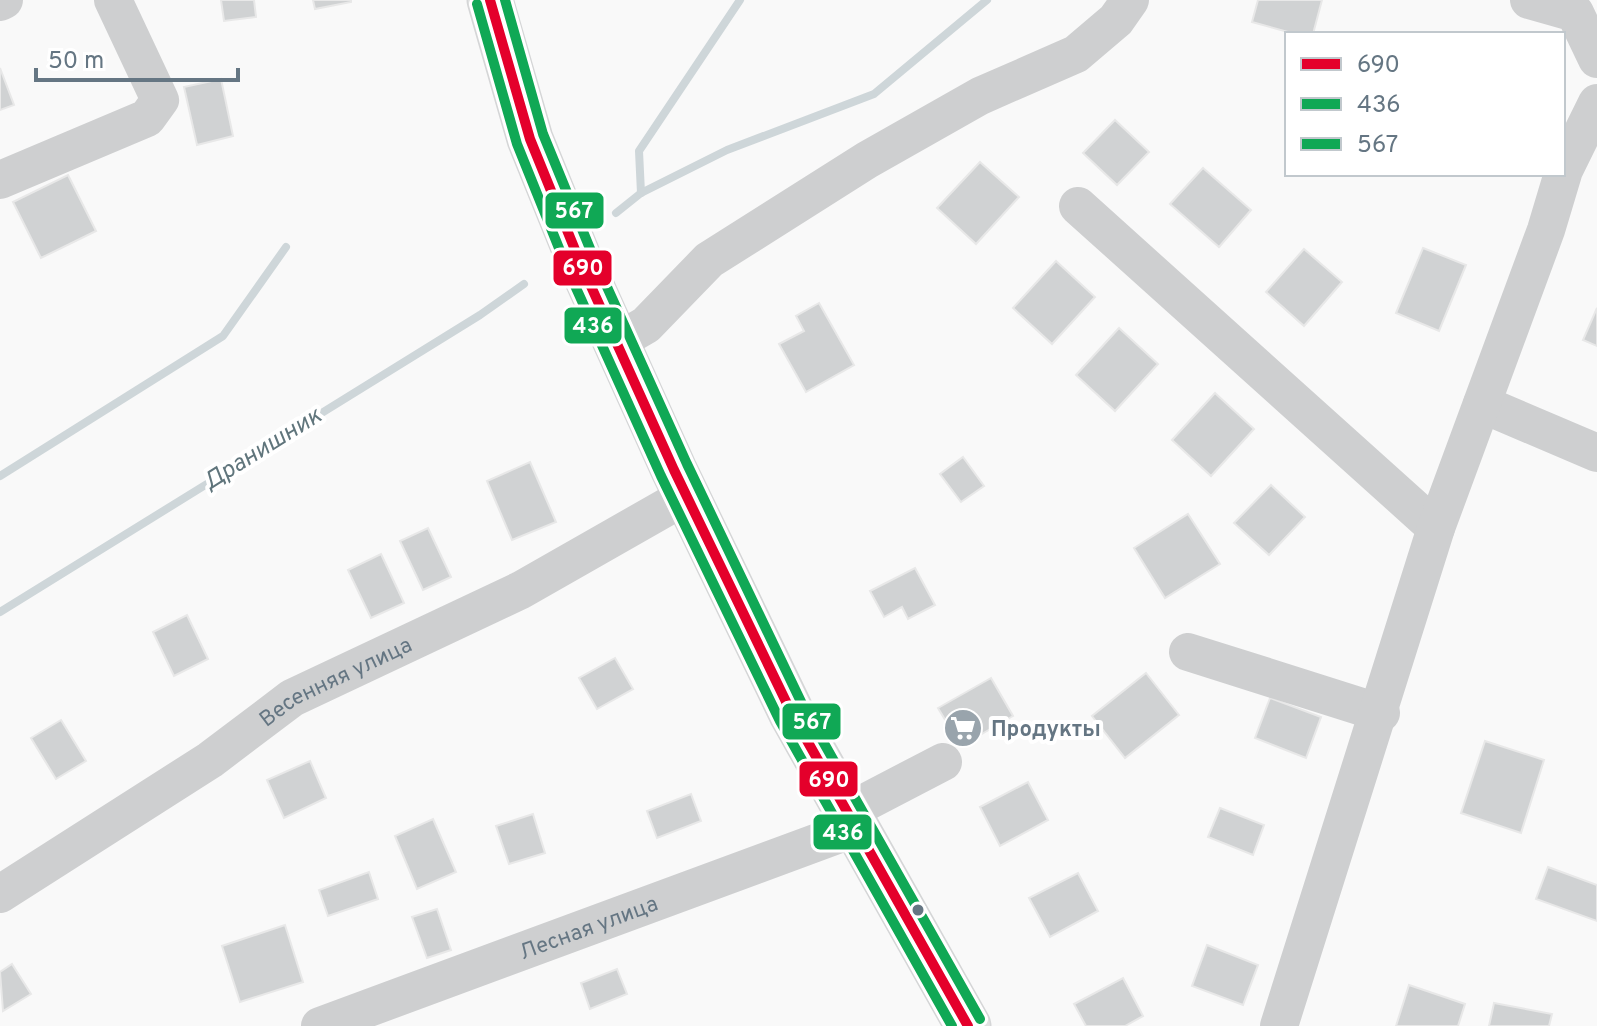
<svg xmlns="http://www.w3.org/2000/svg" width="1597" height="1026" viewBox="0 0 1597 1026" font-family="Overpass,sans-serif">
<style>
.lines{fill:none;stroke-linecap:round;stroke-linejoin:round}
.stream{stroke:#ced6d9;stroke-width:8}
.building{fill:#d0d2d3;stroke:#e8e8e8;stroke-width:2}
.major-casing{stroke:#d5d6d7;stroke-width:47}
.minor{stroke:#cecfd0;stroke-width:38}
.major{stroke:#e1e2e2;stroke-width:44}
.bus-1-casing{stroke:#fff;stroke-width:16}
.bus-2-casing{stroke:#fff;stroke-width:16}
.bus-3-casing{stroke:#fff;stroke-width:16}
.bus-1{stroke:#e4002b;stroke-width:10}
.bus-2{stroke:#10a855;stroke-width:10}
.bus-3{stroke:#10a855;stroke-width:10}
.bus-dot{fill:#657683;stroke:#fff;stroke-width:3}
.labels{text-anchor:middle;stroke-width:8;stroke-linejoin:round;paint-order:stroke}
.street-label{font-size:22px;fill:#657683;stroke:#fff}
.poi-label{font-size:22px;font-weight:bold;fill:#657683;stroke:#fff;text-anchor:start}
.water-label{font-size:24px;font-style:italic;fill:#60757c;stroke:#fff}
.line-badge{stroke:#fff;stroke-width:3}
.badge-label{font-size:22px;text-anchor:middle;font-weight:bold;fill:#fff}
</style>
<rect width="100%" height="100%" fill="#f9f9f9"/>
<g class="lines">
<g class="stream">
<path d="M641 193 639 151 740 0"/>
<path d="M616 213 641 193 727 150 874 94 987 0"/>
<path d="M0 476 223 336 286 247"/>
<path d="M0 612 480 315 524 284"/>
</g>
</g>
<g class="building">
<path d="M221 0H254L256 17 224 21Z"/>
<path d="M313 0H351V2L315 9Z"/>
<path d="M1258 0H1322L1313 34H1295L1252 22Z"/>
<path d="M0 68 14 105 0 110Z"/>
<path d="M221 79 233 136 197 145 184 87Z"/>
<path d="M1115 120 1149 152 1117 185 1083 153Z"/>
<path d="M980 162 1019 197 976 244 937 208Z"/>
<path d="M1203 168 1251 210 1219 247 1170 204Z"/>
<path d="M68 175 96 231 41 258 13 202Z"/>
<path d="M1423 248 1466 265 1439 331 1396 313Z"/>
<path d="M1304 249 1342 282 1304 326 1266 292Z"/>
<path d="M1056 261 1095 297 1052 344 1013 308Z"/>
<path d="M819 303 854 365 806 392 779 344 804 331 796 316Z"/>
<path d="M1597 308V346L1583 340Z"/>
<path d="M1119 328 1158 364 1115 411 1076 375Z"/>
<path d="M1215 393 1254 429 1211 476 1172 440Z"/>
<path d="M963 457 984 486 961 502 940 474Z"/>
<path d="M530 462 556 522 512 540 487 481Z"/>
<path d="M1271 485 1305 517 1269 555 1234 523Z"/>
<path d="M1188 514 1220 564 1165 598 1134 548Z"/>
<path d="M428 528 451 577 423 590 400 541Z"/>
<path d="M381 554 404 603 371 618 348 570Z"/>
<path d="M915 568 935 605 908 619 902 607 884 617 870 591Z"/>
<path d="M187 615 208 659 174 676 153 632Z"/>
<path d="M615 658 633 689 597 709 579 678Z"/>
<path d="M1146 673 1179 715 1125 758 1092 716Z"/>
<path d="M991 678 1013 716 961 746 938 708Z"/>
<path d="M1270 698 1321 717 1306 758 1255 738Z"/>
<path d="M61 720 86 761 56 779 31 738Z"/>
<path d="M1485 741 1544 760 1521 833 1461 813Z"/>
<path d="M310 761 326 798 284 818 267 780Z"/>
<path d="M1028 782 1048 820 1000 846 980 807Z"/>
<path d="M691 794 701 821 657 838 647 811Z"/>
<path d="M1220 808 1264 825 1253 855 1208 837Z"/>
<path d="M533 814 545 853 509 864 496 826Z"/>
<path d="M433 819 456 872 417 889 395 836Z"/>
<path d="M1548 867 1597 885V921L1536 899Z"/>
<path d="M369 872 378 899 328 916 319 890Z"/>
<path d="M1078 873 1098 911 1050 937 1029 898Z"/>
<path d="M437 909 451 950 427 958 412 917Z"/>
<path d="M285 925 303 982 240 1002 222 946Z"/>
<path d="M1207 945 1258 965 1243 1005 1192 986Z"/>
<path d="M12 964 31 994 3 1011 0 972Z"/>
<path d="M617 969 627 994 590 1009 581 983Z"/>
<path d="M1123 978 1143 1016 1125 1026H1086L1074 1004Z"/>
<path d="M1409 985 1465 1004 1458 1026H1396Z"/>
<path d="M1494 1003 1552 1014 1549 1026H1489Z"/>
</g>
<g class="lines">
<g class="major-casing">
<path id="major" d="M490 0 530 139 580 262 674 470 792 714 968 1026"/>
</g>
<g class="minor">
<path d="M1529 0 1575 13 1597 59"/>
<path d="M0 2 4 0"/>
<path d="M0 180 147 118 160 100 113 0"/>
<path d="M1078 206 1436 528"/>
<path d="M615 343 646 325 709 260 867 160 980 96 1076 54 1116 20 1130 0"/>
<path d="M1482 404 1597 453"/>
<path d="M1188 652 1381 713"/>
<path d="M847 812 943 762"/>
<path id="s1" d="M0 894 210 760 292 698 521 590 686 496"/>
<path id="s2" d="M320 1026 856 828"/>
<path d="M1279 1026 1436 528 1546 230 1564 170 1597 103"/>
</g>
<use href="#major" class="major"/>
<g class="bus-1-casing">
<path id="bus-1" d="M490 0 530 139 580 262 674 470 792 714 968 1026"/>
</g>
<g class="bus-2-casing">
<path id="bus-2" d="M477 4 517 144 567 268 661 476 780 721 952 1026"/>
</g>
<g class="bus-3-casing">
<path id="bus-3" d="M505 0 543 134 593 256 687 464 804 708 980 1019"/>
</g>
<use href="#bus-1" class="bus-1"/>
<use href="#bus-2" class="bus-2"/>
<use href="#bus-3" class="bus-3"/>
</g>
<defs>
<g id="supermarket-disc" transform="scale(2)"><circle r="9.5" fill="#99a4ac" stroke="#fff"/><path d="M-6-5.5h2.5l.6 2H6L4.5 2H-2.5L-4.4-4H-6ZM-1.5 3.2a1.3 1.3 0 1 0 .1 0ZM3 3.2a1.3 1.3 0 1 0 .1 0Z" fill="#fff"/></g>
</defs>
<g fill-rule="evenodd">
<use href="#supermarket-disc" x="963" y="728"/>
</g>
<circle class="bus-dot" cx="918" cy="910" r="7"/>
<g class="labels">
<g class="street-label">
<text dy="8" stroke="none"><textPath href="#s1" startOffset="398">Весенняя улица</textPath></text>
<text dy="8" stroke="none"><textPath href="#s2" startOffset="286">Лесная улица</textPath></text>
</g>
<g class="poi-label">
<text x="991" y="736">Продукты</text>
</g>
<g class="water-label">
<text transform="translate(262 448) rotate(-32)" y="8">Дранишник</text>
</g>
</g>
<g class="line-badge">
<rect x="544" y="191" width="61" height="39" rx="8" fill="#10a855"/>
<rect x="552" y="249" width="61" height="38" rx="8" fill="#e4002b"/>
<rect x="563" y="306" width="60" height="39" rx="8" fill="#10a855"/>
<rect x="781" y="702" width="61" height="39" rx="8" fill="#10a855"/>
<rect x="798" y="760" width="61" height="38" rx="8" fill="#e4002b"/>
<rect x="812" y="813" width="61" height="38" rx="8" fill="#10a855"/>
</g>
<g class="badge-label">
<text x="574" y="218">567</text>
<text x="583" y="275">690</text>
<text x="593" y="333">436</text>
<text x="812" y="729">567</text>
<text x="829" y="787">690</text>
<text x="843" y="840">436</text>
</g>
<rect x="1285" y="32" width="280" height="144" fill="#ffffff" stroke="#c1c8cd" stroke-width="2"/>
<rect x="1301" y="58" width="40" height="12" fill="#e4002b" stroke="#c1c8cd" stroke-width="2"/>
<text x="1357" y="72" font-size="24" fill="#657683">690</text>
<rect x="1301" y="98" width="40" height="12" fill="#10a855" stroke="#c1c8cd" stroke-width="2"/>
<text x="1357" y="112" font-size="24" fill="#657683">436</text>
<rect x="1301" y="138" width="40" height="12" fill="#10a855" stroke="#c1c8cd" stroke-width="2"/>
<text x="1357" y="152" font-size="24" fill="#657683">567</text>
<path d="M36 68v12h202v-12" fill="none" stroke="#657683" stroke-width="4"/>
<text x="48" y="68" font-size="24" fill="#657683" stroke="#ffffff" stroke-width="6" paint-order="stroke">50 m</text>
</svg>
